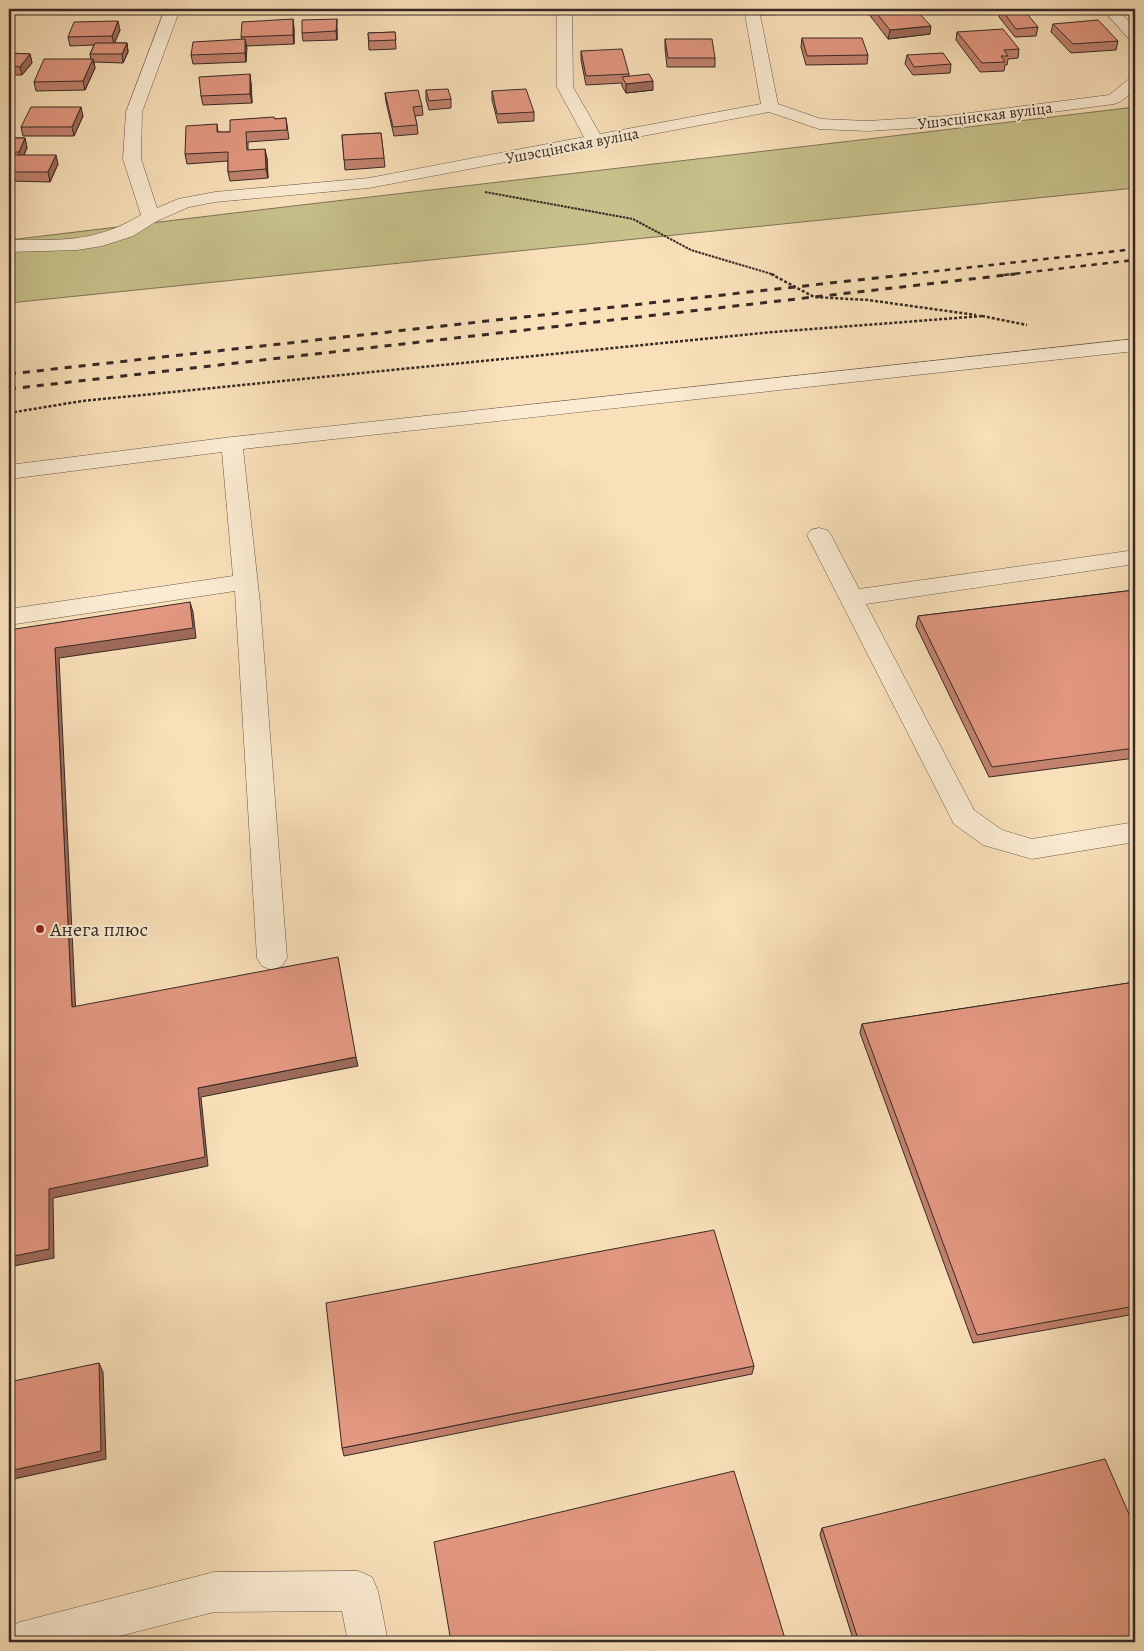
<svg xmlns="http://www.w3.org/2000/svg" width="1144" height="1651" viewBox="0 0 1144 1651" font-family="Alegreya,serif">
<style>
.green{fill:#c6c08a;stroke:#7e7458}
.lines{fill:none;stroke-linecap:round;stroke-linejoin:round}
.minor-casing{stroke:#67574a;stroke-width:1}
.path-far1{stroke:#362925;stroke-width:2;stroke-dasharray:2.5 1;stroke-linecap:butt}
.path{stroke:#362925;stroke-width:2.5;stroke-dasharray:3 2;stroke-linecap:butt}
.minor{fill:#fbebd2;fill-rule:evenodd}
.rail-far1{stroke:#362925;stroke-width:2.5;stroke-dasharray:5.5 5.5;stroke-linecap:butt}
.rail{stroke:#362925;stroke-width:3;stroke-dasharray:7 7;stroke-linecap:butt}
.wall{fill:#c2826e;stroke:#362925}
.shaded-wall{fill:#9e6a5a;stroke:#362925}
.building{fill:#e29780;stroke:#362925}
.poi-dot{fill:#8f2418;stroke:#fbebd2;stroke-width:2}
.labels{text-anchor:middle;stroke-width:4;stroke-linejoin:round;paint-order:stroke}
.far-street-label{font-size:16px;fill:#362925;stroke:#fbebd2}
.poi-label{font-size:20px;fill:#362925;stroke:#fbebd2;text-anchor:start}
</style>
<rect width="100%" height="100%" fill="#f9e0b9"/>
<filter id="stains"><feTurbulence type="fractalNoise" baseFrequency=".004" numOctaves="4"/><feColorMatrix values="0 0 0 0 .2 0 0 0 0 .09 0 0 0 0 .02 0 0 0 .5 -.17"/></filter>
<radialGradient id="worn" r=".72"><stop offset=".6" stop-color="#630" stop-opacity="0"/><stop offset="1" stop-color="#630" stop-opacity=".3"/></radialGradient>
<path class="green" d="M1135 107V188L9 303V240C384 194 760 153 1135 107Z"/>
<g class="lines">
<g class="minor-casing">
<g id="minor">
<path d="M165 9H180L142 112 141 159 157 208 178 199 215 192 369 178 584 137 557 87V9H572L573 87 600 134 761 104 744 9H807L805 12 800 14 760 15 778 104 821 119 868 121 946 116 1109 95 1129 79 1135 77V90L1120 102 1114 104 946 126 868 131 819 129 769 112 369 188 215 202 189 207 157 221 133 236 102 246 77 250 9 252V240C61 240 94 243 141 215L123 159 126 112Z"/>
<path d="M1102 9H1117L1135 28V42L1130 40Z"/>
<path d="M1135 339V351L243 449 260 603 287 958 282 966 272 970 262 966 257 958 235 591 9 625V609L233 576 222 452 9 479V465L232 437Z"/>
<path d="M819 528 827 530 831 535 859 589 1135 550V564L866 604 974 810 1002 830 1032 839 1135 822V842L1032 859 983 845 954 824 807 535 811 530Z"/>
<path d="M358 1571 372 1577 378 1591 388 1642H348L342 1611 214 1612 96 1642H9V1627L20 1622 214 1572Z"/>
</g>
</g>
<path class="path-far1" d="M485 192 633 219 691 250 775 275"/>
<g class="path">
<path d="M771 274 814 297 868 300 976 315"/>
<path d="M982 316 1027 325"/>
<path d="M9 413 82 401 773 332 983 316"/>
</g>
<use href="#minor" class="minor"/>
<g class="rail-far1">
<path d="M901 275 1135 249"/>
<path d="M1004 275 1135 260"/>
</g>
<g class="rail">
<path d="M9 374 912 274"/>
<path d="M9 389 1015 274"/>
</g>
</g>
<g class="wall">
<path d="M868 9H915L930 34 888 39 868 13Z"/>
<path d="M1001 9 1038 27 1036 36 1015 37 999 17Z"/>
<path d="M1053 24 1118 41 1116 50 1071 53 1051 32Z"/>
<path d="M294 28V44L246 46V62L193 64 191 55 242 39 241 37Z"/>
<path d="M337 28V40L303 41 302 33Z"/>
<path d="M120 30 114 43H127L128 52 123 63 94 62 95 68 85 90 36 91 34 82 91 59 90 54 94 45 70 46 68 37Z"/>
<path d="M395 32 396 49 369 50 368 33Z"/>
<path d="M957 32 1019 49 1018 58 1008 59 1007 65H1005L1004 71 980 72 956 40Z"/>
<path d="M802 38 868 55 867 64 806 65 801 47Z"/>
<path d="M665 39 715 58V67H667L665 48Z"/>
<path d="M581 51 629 74V76L653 90 626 93 622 86V83L586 85 581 60Z"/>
<path d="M9 53 30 54 32 63 22 75H9Z"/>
<path d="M907 55 951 64 950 73 913 75 905 64Z"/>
<path d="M251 83 252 103 203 105 201 96Z"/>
<path d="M426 90 451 99V108L429 110 426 99Z"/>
<path d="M492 91 534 112V121L498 123 492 100Z"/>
<path d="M385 93 422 106 423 115 415 116 417 125 418 134 394 136 386 102Z"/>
<path d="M83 116 74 136H23L21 127Z"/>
<path d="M286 118 289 139 248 142V150L267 158 268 178 230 181 228 172V161L187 164 185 154 217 124 218 132H230L275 119Z"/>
<path d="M381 133 385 167 345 170 342 135Z"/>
<path d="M9 138H25L27 148 24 155 58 164 50 182 9 181Z"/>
<path d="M1135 590V758L989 777 916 626 918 616Z"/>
<path d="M1135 982V1314L973 1343 860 1033 862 1024Z"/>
<path d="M754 1366 752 1374 344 1456 342 1448Z"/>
<path d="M822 1528 1135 1642H854L820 1535Z"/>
</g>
<g class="shaded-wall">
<path d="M293 19 294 28V44L293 35Z"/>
<path d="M337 19V40L336 31Z"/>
<path d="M118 21 120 30 114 45 112 36Z"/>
<path d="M931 26 930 34 888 39 890 30Z"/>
<path d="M245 39 247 48 246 62 245 53Z"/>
<path d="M127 43 128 52 123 63 122 54Z"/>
<path d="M30 54 32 63 22 75 20 67Z"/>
<path d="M93 59 95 68 85 90 83 81Z"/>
<path d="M250 74 251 83 252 103 250 94Z"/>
<path d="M653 81V90L626 93V84Z"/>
<path d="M81 107 83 116 74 136 72 127Z"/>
<path d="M25 138 27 148 21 161 19 152Z"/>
<path d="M265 149 267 158 268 178 266 169Z"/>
<path d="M56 155 58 164 50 182 48 172Z"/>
<path d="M190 602 193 612 196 638 59 658 76 1016 72 1007 55 648Z"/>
<path d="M356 1057 358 1066 201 1097 208 1166 53 1198 54 1258 9 1267V1257L49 1189 198 1088Z"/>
<path d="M99 1363 103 1372 106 1459 9 1480V1471Z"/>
</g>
<g class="building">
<path d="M873 9H915L931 26 890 30Z"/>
<path d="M1001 9H1023L1038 27 1016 29Z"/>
<path d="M293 19V35L241 37 242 22Z"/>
<path d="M337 19 336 31 302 33V20Z"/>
<path d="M1098 20 1118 41 1073 44 1053 24Z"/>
<path d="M118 21 112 36 68 37 74 22Z"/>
<path d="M1003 29 1019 49 1004 50 1008 56H1001L1005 62 982 63 957 32Z"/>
<path d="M395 32 396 40 369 41 368 33Z"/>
<path d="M802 38H862L868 55 807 56Z"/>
<path d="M245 39V53L191 55 193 42Z"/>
<path d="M665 39H712L715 58H668Z"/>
<path d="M95 43H127L122 54H90Z"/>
<path d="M622 49 629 74 586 76 581 51Z"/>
<path d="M9 53 30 54 20 67 9 66Z"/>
<path d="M943 53 951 64 914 67 907 55Z"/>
<path d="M44 59H93L83 81 34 82Z"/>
<path d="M250 74V94L201 96 199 77Z"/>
<path d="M649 74 653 81 626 84 622 77Z"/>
<path d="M448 89 451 99 429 101 426 90Z"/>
<path d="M526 89 534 112 497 114 492 91Z"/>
<path d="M418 90 422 106 413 107 417 125 393 127 385 93Z"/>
<path d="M31 107H81L72 127H21Z"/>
<path d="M274 117 275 119 286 118 287 130 246 132 247 150 265 149 266 169 228 172V152L185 154 186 126 217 124V132H230V120Z"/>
<path d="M381 133 384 158 344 160 342 135Z"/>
<path d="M9 138H25L19 152H9Z"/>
<path d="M9 155H56L48 172H9Z"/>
<path d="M1135 590V748L992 767 918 616Z"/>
<path d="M190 602 193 628 55 648 72 1007 338 957 356 1057 198 1088 205 1157 49 1189V1249L9 1257V630Z"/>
<path d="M1135 982V1306L977 1335 862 1024Z"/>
<path d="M714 1230 754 1366 342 1448 326 1303Z"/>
<path d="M99 1363 101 1451 9 1471V1382Z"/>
<path d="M1105 1459 1135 1528V1642H859L822 1528Z"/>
<path d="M734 1471 786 1642H451L434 1542Z"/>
</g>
<circle class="poi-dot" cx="40" cy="929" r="5"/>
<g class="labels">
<g class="far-street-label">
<text transform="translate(985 115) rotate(-7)" y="6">Ушэсцінская вуліца</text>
<text transform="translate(572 145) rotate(-11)" y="6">Ушэсцінская вуліца</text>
</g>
<g class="poi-label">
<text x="50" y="936">Анега плюс</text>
</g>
</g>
<rect width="1144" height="1651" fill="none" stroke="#f9e0b9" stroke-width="30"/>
<rect x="10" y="10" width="1124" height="1631" fill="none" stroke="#362925" stroke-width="2.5"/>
<rect x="15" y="15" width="1114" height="1621" fill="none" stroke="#362925"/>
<rect width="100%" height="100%" filter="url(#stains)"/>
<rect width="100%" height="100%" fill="url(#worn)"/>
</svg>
